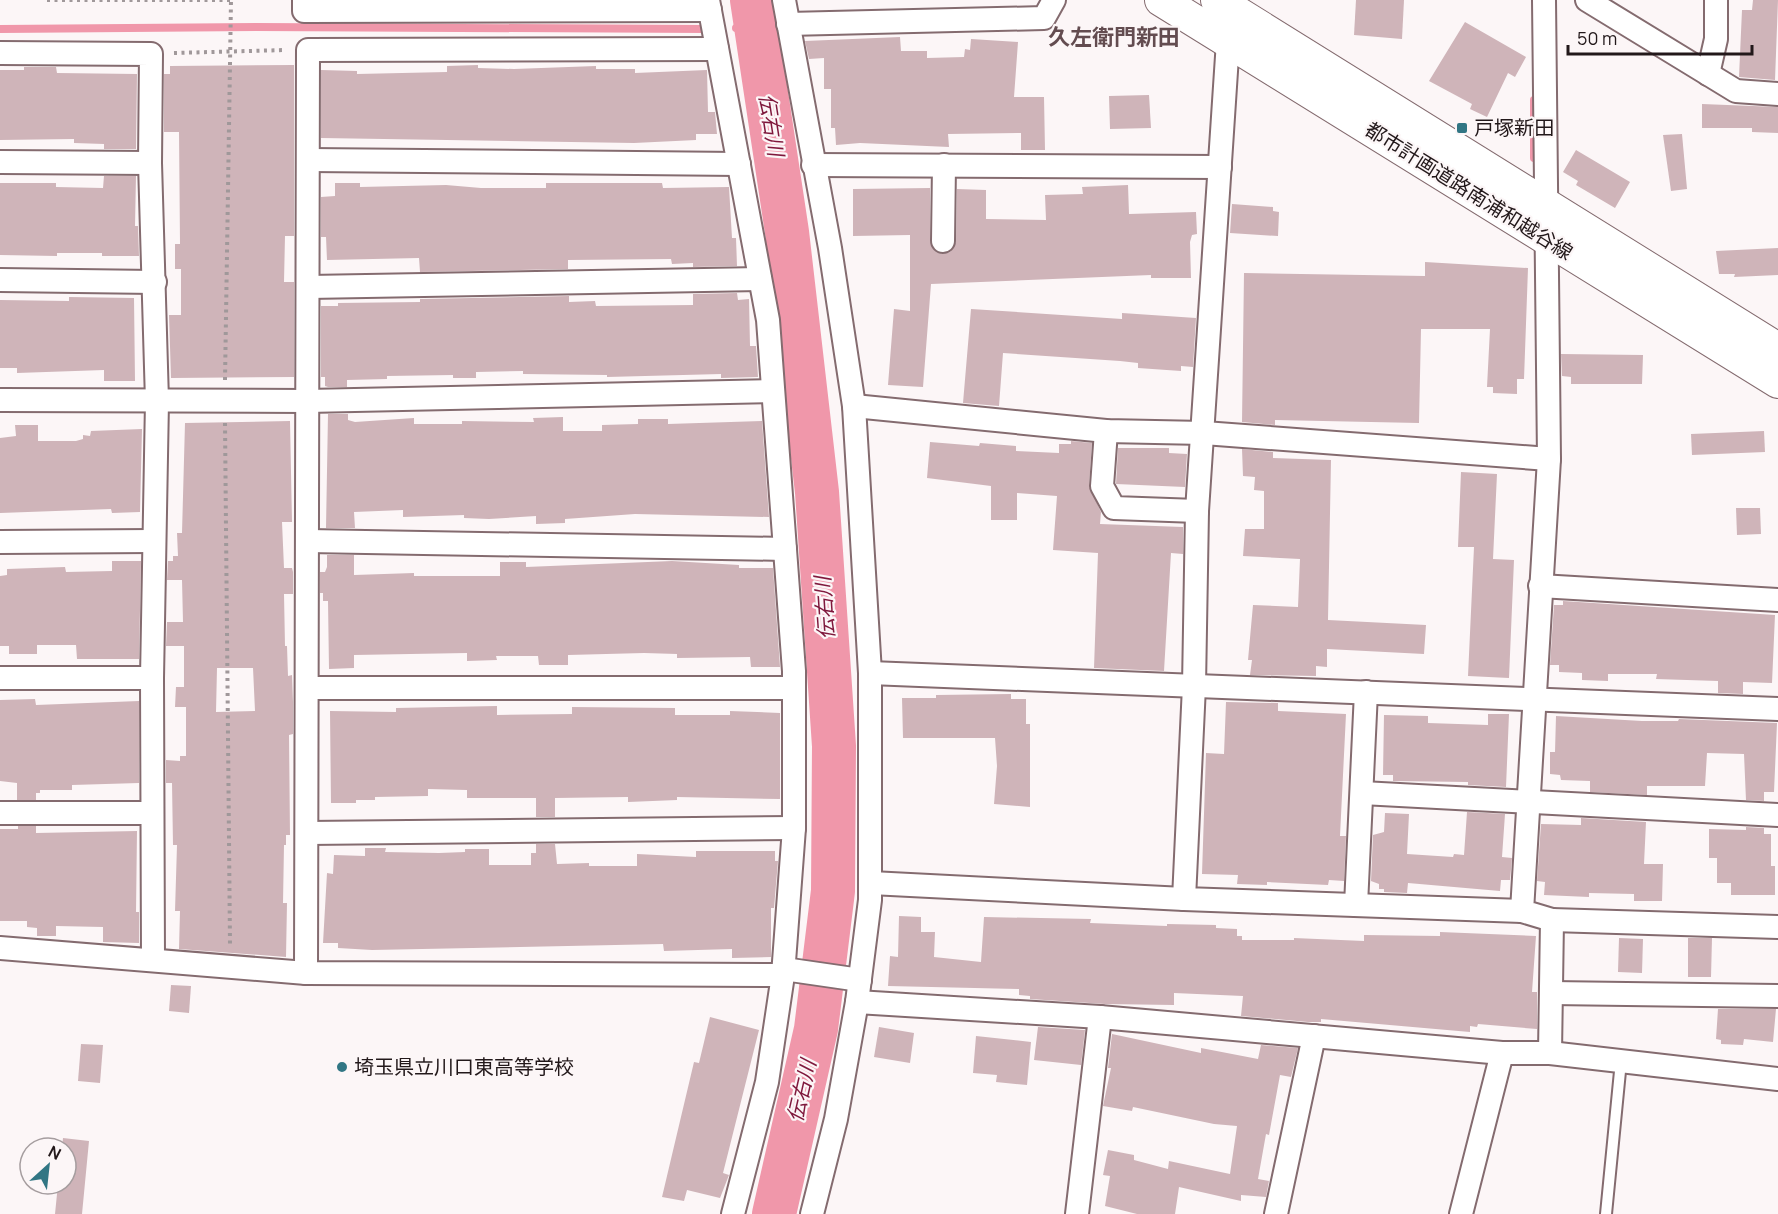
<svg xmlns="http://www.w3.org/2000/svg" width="1778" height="1214" viewBox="0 0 1778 1214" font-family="Manrope,'Noto Sans JP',sans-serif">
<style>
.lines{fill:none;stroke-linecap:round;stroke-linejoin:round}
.stream{stroke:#f097aa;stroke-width:8}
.river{stroke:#f097aa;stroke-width:44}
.building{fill:#cfb4b9;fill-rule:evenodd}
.lane-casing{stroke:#846b6f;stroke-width:14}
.street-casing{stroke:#846b6f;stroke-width:26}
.secondary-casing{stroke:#846b6f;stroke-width:34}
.path{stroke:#a0989a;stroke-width:4;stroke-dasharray:3 4.5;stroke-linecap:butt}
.lane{stroke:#fff;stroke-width:10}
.street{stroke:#fff;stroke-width:22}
.secondary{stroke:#fff;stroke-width:32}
.poi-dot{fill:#317684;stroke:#fcf6f7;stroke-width:2}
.labels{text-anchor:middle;stroke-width:4.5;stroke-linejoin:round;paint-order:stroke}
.poi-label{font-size:20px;fill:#22181a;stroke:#fcf6f7;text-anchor:start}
.street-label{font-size:20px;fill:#22181a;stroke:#fcf6f7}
.water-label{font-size:21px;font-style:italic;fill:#7f183c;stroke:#fcf6f7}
.quarter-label{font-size:22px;font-weight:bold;fill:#634c50;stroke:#fcf6f7}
</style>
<rect width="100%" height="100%" fill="#fcf6f7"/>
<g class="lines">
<g class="stream">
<path d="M736 28 758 27"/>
<path d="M0 29 256 27 707 29"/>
<path d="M1534 100V158"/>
</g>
<path class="river" d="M752 0 787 232 817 492 834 746 833 891 816 1029 774 1214"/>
</g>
<g class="building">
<path d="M1356 0H1404L1402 39 1354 35Z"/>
<path d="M1753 0H1778L1775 80 1739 77 1742 10H1752Z"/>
<path d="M1465 22 1526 57 1515 77 1508 73 1487 117 1470 109 1472 104 1429 81Z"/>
<path d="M900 37 901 51H927V58L964 57 965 49 970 50 971 39 1018 42 1014 97H1044L1045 150H1021V133L948 134 949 147 860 143 836 145 835 128H831V89H824V58L809 59 805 41Z"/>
<path d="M294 65V236H285L284 282H294V377L171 378 169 315H181V269H175V244H180L179 132H164V74H170V66Z"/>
<path d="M478 65V68L514 69 596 66V69H635V73L707 70 708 112H715L717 134H696V140L634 143 321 138V70L357 71V74L447 72V66Z"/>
<path d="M24 67H56L57 73 137 74 136 149H104V144L74 143V139L0 140V70H24Z"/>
<path d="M1149 95 1151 128 1110 129 1109 96Z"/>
<path d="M1702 104 1778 107V133L1752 132V128H1702Z"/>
<path d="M1682 134 1687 189 1671 191 1663 135Z"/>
<path d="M1576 150 1630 182 1615 208 1576 185 1578 181 1563 172Z"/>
<path d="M104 176H136L135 226H138L139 256H102V253H57V256L0 255V183H56V187L103 188Z"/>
<path d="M335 183H360V187L446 185 481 188H546V183H662L663 188 729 187 732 238H736L737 266 693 267V263L672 264 671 259 568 260V269L420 272 419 258 327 260 326 237H321V197L335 196Z"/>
<path d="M1128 185 1129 214 1196 212 1197 234 1192 235 1190 242 1191 278H1151V275L931 284 923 387 888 385 894 309 910 311V235L853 236V189L930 188V241L936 252 943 254 950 252 956 242 957 189 986 190V219L1046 220 1045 195 1083 194 1082 187Z"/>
<path d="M1232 204 1273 207V211L1279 212 1278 236 1230 233Z"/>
<path d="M1778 248V275L1734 277 1735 274H1719L1716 251Z"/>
<path d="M1425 262 1528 268 1524 379H1517V394L1493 393V387H1487L1490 329H1421L1419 423 1275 420V425L1242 422 1244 273 1425 276Z"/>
<path d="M737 293 738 300 749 299 750 346H756L758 377 721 378V374L607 377V375L523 374V371L476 372V378H453V375L387 376V379L347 380V387H328L325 386V377H321V306H338V303L420 302V299L569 296V302L595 301 596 306 693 305V294Z"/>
<path d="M69 297 134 298 135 381H104V370L17 373V368H0V300L69 301Z"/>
<path d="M971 309 1122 319V313L1196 318 1193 367 1181 366V371L1138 368V363L1120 361 1003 353 999 406 963 403Z"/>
<path d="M1561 354 1643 355 1642 384H1571V377L1562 376Z"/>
<path d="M328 414H348V420L355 422 414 418V424H462V421L534 422 533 418 563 417V431H602V425L638 424V419H668V424L762 421 769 517 635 514 565 519V523L536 524V516L489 519 464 518V515L403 517V510L354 512 355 528H326Z"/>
<path d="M290 421 292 522H282L284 568H292L293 572V594H284L285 646H287L288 676 292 675 293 702V734L289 735 290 835H286V845H284L283 903H287L286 957 179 949 180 911H175L177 845H173L172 783H166V760L180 761V756H186V707H175L176 687H184V646H166L167 622H183L182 580H167L168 561H173V556H178L177 533H182L185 423ZM217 668H253L255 711 216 712Z"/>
<path d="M15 425H38V441H76L83 439V435L90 436 91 431 142 429 140 512 112 513 111 509 0 513V438L16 436Z"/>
<path d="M1764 431 1765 452 1692 455 1691 434Z"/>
<path d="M1071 441 1092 443 1089 486 1101 512 1100 524 1183 527V554L1171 553 1164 671 1094 668 1098 553 1053 550 1057 496 1017 493V520H991V486L927 478 930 442 979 446 980 443 1016 446V451L1059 453V444H1071Z"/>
<path d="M1118 448H1169V453L1187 454 1185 487 1116 484Z"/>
<path d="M1242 449 1273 452V458L1331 460 1328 620 1426 625 1424 654 1327 649V667L1316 666V676L1250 675 1252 660H1248L1253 605 1298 607 1300 559 1243 556 1245 529H1264V491L1254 490 1255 477 1243 476Z"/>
<path d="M1461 472 1497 474 1493 559 1514 560 1509 678 1468 676 1474 547H1458Z"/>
<path d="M1736 508H1760L1761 534 1737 535Z"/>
<path d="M327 555H354V575L414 573V576H500V562H526V567L672 561 739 565V568H773L780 667H751L750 657 677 658V654L644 653 568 655V665H539L538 656H496L497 660 467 661V653L354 655V668L329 669 328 601H323V593H320V572H325L327 567Z"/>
<path d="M112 561H141L139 659H77L76 645H37V654H9V646H0V576L7 575V569L65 567 66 572 112 571Z"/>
<path d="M1563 601 1775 615 1772 683 1743 682V694L1718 693V681L1656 679 1657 674H1608V681L1582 680V673L1559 672V665H1550L1554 605H1563Z"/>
<path d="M1011 694V699H1026V724H1030V807L994 804 997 766 995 738H903L902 698H936V695Z"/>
<path d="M35 699 36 705 139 701V783L72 785V790H40V793H36V800H17V783L0 781V700Z"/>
<path d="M1226 702 1278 703V711L1346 714 1340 836H1346L1344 881 1329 880 1328 885 1267 882V885L1237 884 1238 875 1202 874 1206 753 1224 754Z"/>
<path d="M497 706V715L572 714V707L675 708V715H730V711L780 713V799L677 797V800L628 802V797L555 798V817H536V798H467V790L428 789V796L375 797V800H356V803H331L330 711 396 712V708Z"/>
<path d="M1488 714H1509L1506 787 1468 785V782L1393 781V775H1383L1384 715 1428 716V723L1488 725Z"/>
<path d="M1556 716 1642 721H1678L1679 719 1777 723 1774 792H1764V801L1746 800 1744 754 1707 753 1705 786H1647V795L1590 792V781L1561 780 1560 775 1550 774V752H1555Z"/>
<path d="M1467 812 1505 814 1502 857 1512 858 1510 880H1501L1500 891 1408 883 1407 893 1384 892V889H1379V884L1371 881 1373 835 1384 832 1385 813 1409 814 1407 854 1453 857 1454 854 1464 855Z"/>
<path d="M1581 818 1646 822 1644 864H1663L1662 901H1634V894L1589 893V897L1544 895 1545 882 1537 881 1541 824 1581 825Z"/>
<path d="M18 826H36V833L137 831 136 912H139V943L103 942V927L56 926V936H37V928L27 927V921H0V829H18Z"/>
<path d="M1746 827 1764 828V834H1771V866H1775V895H1731V883H1717V858H1709V829L1746 830Z"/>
<path d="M536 844H555L557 864 589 863V866H637V854L696 857V851H775V861H778L774 908H771V957L732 958V949L664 951 663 944 372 950 338 948V943H323L327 873 333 874 334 855 365 856V848H386L385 852 439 853 465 852V849H489V865H531V853H536Z"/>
<path d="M899 916 921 917V932H935L934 957 981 962 984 917 1091 919 1090 923 1167 926V924L1216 925V928L1237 929V936H1242V940H1294V938L1364 941V935L1440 936V932L1536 936 1532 992H1537V1029L1478 1024 1477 1027 1470 1026V1032L1321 1019V1022H1308L1241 1016 1243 996 1174 993V1005L1105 1004 1030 999V996L1019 995V989L888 986 890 956 898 957Z"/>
<path d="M1619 938 1643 939 1642 973 1618 972Z"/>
<path d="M1688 938H1712L1711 977H1688Z"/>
<path d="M171 985 191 986 189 1013 169 1011Z"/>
<path d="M1718 1009H1776L1773 1042 1744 1039 1743 1045 1721 1044V1040L1716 1039Z"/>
<path d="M710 1017 759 1030 723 1173 729 1175 720 1198 687 1190 684 1201 662 1197 694 1062 699 1063Z"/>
<path d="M879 1027 914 1033 910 1063 874 1057Z"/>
<path d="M1038 1027 1085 1030 1081 1065 1034 1060Z"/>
<path d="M1112 1034 1201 1053V1048L1258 1059 1261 1045 1298 1048 1291 1077 1280 1075 1269 1135 1266 1134 1258 1179 1269 1181 1266 1197 1241 1195V1201L1179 1187 1175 1214H1137L1105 1206 1110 1176 1103 1175 1108 1150 1134 1155V1160L1168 1169 1169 1161 1230 1174 1237 1126 1214 1124 1133 1107 1132 1111 1103 1106 1111 1068H1108Z"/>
<path d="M976 1036 1031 1042 1027 1085 996 1082 997 1075 973 1073Z"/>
<path d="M81 1044 103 1045 100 1083 78 1081Z"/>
<path d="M63 1138 89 1141 82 1214H55L58 1184H66V1148H62Z"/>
</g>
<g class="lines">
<g class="lane-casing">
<path id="lane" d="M1606 1214 1621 1061"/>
</g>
<g class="street-casing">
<g id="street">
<path d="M304 0V11L710 10"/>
<path d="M708 0 768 320 794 671V828L783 975 767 1082 733 1214"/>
<path d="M784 0 830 248 854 406 870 673V900L857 1002 836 1119 812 1214"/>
<path d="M1544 0 1549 459 1522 911 1552 920 1550 1053"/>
<path d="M1587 0 1736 91 1778 94"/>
<path d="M788 24 1044 18 1054 0"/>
<path d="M1228 41 1197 511 1194 686 1184 899 1522 911"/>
<path d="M0 53 151 54 150 163 157 401 152 678 153 960"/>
<path d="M1708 74 1716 39V0"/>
<path d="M309 160 739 164"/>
<path d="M0 162 150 163"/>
<path d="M813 165 1220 167"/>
<path d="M943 241 944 165"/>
<path d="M0 280 155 282"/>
<path d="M309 287 760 279"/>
<path d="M0 400 307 401 773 391"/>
<path d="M854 406 1106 431 1204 433 1549 459"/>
<path d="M1106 431 1102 486 1114 508 1197 511"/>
<path d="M308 541 785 549"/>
<path d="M0 542 153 541"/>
<path d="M1540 586 1778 600"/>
<path d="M870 673 1778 709"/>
<path d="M0 678H152"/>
<path d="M307 688H794"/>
<path d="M1362 793 1778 815"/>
<path d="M0 813H152"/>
<path d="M307 833 794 828"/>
<path d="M871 883 1184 899"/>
<path d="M1356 905 1366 692"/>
<path d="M1552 920 1778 927"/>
<path d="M0 948 306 973 783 975"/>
<path d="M784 969 860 980"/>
<path d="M306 973 308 50 717 49"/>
<path d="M1551 993 1778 996"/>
<path d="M857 1002 1100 1017 1502 1053H1550L1778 1079"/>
<path d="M1077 1214 1100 1017"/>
<path d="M1276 1214 1314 1036"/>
<path d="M1461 1214 1502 1053"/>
</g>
</g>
<g class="secondary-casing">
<g id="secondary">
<path d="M1161 0 1778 382"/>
<path d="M1217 0 1778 349"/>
</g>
</g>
<g class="path">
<path d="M47 0H231"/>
<path d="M174 53 286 50"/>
<path d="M225 380 231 0"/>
<path d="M225 423 230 944"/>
</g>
<use href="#lane" class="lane"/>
<use href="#street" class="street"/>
<use href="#secondary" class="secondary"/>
</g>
<g class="poi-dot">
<rect x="1456" y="122" width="12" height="12" rx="3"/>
<circle cx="342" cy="1067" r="6"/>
</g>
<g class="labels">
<g class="poi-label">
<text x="1474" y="135">戸塚新田</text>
<text x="354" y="1074">埼玉県立川口東高等学校</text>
</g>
<g class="street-label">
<text transform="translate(1469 191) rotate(32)" y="7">都市計画道路南浦和越谷線</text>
</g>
<g class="water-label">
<text transform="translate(771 125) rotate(81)" y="7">伝右川</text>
<text transform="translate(825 608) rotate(-94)" y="7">伝右川</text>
<text transform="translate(802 1091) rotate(-77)" y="7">伝右川</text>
</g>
<g class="quarter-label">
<text x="1114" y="45">久左衛門新田</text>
</g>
</g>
<g transform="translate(48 1166) rotate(27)"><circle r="28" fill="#fcf6f7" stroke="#a59d9f" stroke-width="1.5"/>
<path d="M0-4.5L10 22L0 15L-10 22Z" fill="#317684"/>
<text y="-9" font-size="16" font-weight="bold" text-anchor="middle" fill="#22181a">N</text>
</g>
<path d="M1568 45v9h184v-9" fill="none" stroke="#22181a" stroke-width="3"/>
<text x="1577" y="45" font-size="18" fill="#22181a" stroke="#fcf6f7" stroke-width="4.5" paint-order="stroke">50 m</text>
</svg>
